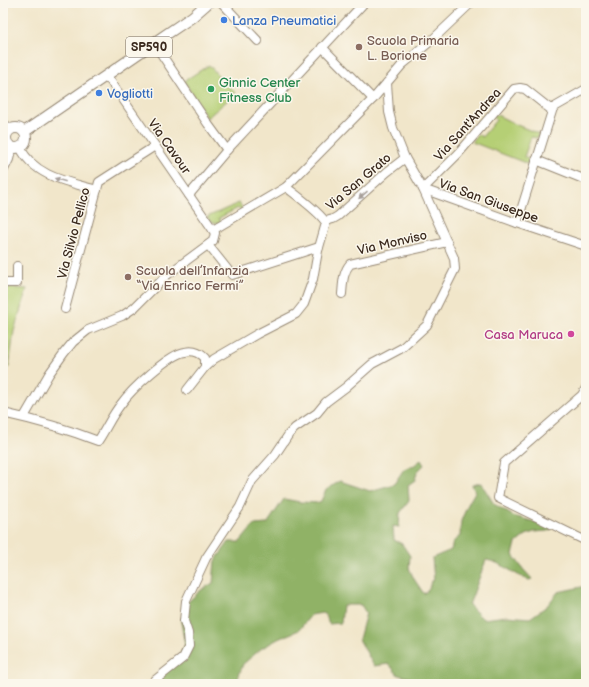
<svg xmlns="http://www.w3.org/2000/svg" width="589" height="687" viewBox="0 0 589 687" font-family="'Balsamiq Sans',sans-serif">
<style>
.green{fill:#b5cf75;stroke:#787c4a}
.forest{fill:#90b266;stroke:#666e42}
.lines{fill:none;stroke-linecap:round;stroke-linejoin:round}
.minor-casing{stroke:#968874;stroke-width:10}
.major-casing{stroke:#968874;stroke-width:12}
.minor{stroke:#fff;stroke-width:8}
.major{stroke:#fff;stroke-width:10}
.oneway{fill:#a79f9a}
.shop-dot{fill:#3f7fe0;stroke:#fbf7ec;stroke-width:1.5}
.education-dot{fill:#8d6e63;stroke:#fbf7ec;stroke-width:1.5}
.leisure-dot{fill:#2e9e5b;stroke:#fbf7ec;stroke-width:1.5}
.hotel-dot{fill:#d1479c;stroke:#fbf7ec;stroke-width:1.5}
.labels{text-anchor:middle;stroke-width:3;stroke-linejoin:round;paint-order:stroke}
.shield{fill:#fbf7ec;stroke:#75685c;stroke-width:1}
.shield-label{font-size:12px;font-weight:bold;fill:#3b2a1e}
.shop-label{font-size:13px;fill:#366cbe;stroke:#fbf7ec;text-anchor:start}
.education-label{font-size:13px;fill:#785e54;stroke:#fbf7ec;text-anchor:start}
.leisure-label{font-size:13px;fill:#27864d;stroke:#fbf7ec;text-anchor:start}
.street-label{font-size:13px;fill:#3b2a1e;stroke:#fbf7ec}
.hotel-label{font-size:13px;fill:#b23c85;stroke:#fbf7ec;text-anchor:end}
</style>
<rect width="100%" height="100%" fill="#fbf7ec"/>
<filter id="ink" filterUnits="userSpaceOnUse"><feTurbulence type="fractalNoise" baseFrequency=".025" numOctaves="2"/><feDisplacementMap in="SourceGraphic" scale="8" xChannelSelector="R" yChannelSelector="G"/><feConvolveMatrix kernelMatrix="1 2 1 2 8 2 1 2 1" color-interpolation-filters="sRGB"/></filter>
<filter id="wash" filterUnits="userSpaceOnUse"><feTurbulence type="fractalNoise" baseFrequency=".012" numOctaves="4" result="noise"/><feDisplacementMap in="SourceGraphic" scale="16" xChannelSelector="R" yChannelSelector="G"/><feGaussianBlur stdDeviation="0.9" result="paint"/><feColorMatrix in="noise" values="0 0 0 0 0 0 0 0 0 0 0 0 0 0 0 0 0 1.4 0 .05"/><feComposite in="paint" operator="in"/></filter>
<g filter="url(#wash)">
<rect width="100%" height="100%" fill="#f1e6ca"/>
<g class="green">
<path d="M209 65 215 72 236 93 207 118 184 81Z"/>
<path d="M495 114 517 125 539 134 537 138 531 137 524 157 529 159 528 164 472 142 478 134 482 137 496 120 493 116Z"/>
<path d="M239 203 243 209 240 210 238 208 219 218 221 222C214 225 211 222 207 217Z"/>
<path d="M3 287 27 289 14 331 9 367 3 368Z"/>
</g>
<path class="forest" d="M421 460 424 465 417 472 415 480 408 485 409 501 400 513 399 527 393 526 394 540 402 544 410 556 409 568 414 579 424 594 429 589 431 581 434 580 432 558 451 550 453 542 460 536 461 521 468 504 475 492 472 485 481 483 494 504 513 516 546 525 552 529 548 531 534 532 526 535 516 543 513 555 523 569 532 579 529 580C514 575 502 562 486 560L469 605 483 619 507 616 530 618 547 606 558 592 586 586V684H419L411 678 398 675 389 664 374 666 359 639 366 613 361 605H343L341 623 329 624 326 615 322 613 311 615 299 630 278 639 262 648 243 664 237 681 238 684H157V682L180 655 185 645 181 622 188 602 201 590 213 583 215 561 229 542H240L254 525 267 524 284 499 300 502 320 503 326 490 340 481 370 491 394 484 404 469 413 466Z"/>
</g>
<g filter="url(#ink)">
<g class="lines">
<g class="minor-casing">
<g id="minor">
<path d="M222 3 258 41"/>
<path d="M154 43 208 124 227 150"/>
<path d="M322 47 373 99"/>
<path d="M387 83 389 112 393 128 405 158 423 189 517 223 586 246"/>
<path d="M3 123 11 129"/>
<path d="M20 147C34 177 69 182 97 190"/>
<path d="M536 160 586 180"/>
<path d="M189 195 227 150 364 3"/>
<path d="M326 221 333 219 338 216 387 172 405 158"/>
<path d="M517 223 553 108 586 89"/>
<path d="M213 230 286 187 373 99 402 65 431 41 471 3"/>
<path d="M208 245 232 275 319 247"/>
<path d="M3 283H17V266"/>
<path d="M342 294C343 283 343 272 350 264L447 242"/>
<path d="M65 309 99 182 155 146"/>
<path d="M205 367 214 359 257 334 296 314 304 304 313 279 318 251 326 223C321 213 296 195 286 187"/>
<path d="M586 388 582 395 504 463 498 498 586 541"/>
<path d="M3 413C35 420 67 429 98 441 106 429 112 415 121 404 131 390 169 354 185 352 193 350 199 352 205 358V367L187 390"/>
<path d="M24 417 49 374 64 353 73 342 88 330 122 316 134 308 167 275 213 241 215 233 213 230 107 76"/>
<path d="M153 684 154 681 183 658 189 646 188 633 184 621 186 601 206 558 240 507 252 481 275 455 289 434 295 428 317 413 326 402 346 387 372 364 402 348 427 325 455 269 454 258 423 189 458 154 514 89 520 88 525 89 549 108H553"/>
</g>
</g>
<g class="major-casing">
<g id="major">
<circle cx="16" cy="138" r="10"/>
<path d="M24 132 158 40 192 17 208 3"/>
<path d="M3 169 8 159 11 147"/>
</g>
</g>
<use href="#minor" class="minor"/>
<use href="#major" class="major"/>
</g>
<defs><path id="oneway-solid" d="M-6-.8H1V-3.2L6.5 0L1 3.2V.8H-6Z"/></defs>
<g class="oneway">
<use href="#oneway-solid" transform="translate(60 180) rotate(-163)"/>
<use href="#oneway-solid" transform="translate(363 195) rotate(139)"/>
</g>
</g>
<g class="shop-dot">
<circle cx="224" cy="20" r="4"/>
<circle cx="99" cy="93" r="4"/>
</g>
<g class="education-dot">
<circle cx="359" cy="47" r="4"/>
<circle cx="128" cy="277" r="4"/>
</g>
<circle class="leisure-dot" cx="211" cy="89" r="4"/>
<circle class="hotel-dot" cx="571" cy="334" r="4"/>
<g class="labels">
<rect class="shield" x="126" y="37" width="46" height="20" rx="3"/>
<g class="shield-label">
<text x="149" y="51">SP590</text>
</g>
<g class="shop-label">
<text x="232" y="25">Lanza Pneumatici</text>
<text x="107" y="98">Vogliotti</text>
</g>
<g class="education-label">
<text x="367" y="45">Scuola Primaria<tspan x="367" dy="15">L. Borione</tspan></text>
<text x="136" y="275">Scuola dell’Infanzia<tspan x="136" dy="15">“Via Enrico Fermi”</tspan></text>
</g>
<g class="leisure-label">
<text x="219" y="87">Ginnic Center<tspan x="219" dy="15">Fitness Club</tspan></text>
</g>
<g class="street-label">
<text transform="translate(467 124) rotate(-48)" y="5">Via Sant'Andrea</text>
<text transform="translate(170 146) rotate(55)" y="5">Via Cavour</text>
<text transform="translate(358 181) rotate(-40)" y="5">Via San Grato</text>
<text transform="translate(489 200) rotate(20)" y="5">Via San Giuseppe</text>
<text transform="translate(73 233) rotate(-75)" y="5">Via Silvio Pellico</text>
<text transform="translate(392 242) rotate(-13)" y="5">Via Monviso</text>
</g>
<g class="hotel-label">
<text x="563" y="339">Casa Maruca</text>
</g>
</g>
<rect width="589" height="687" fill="none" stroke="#fbf7ec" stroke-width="16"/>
</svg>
